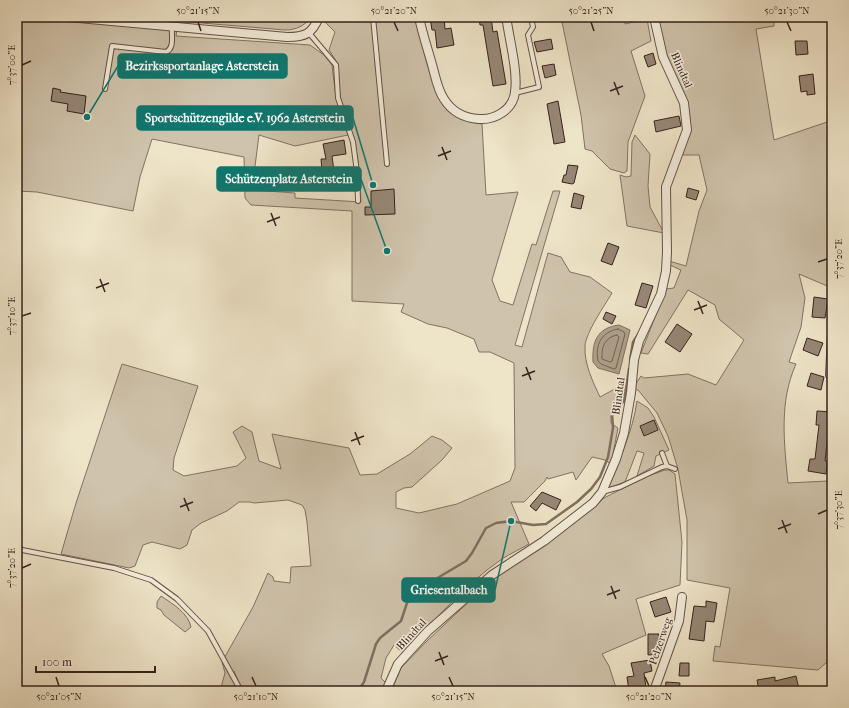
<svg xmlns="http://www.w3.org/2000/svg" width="849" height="708" viewBox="0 0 849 708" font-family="'IM FELL French Canon',serif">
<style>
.green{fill:#cfc3ab;stroke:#827263}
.water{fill:#afa28d;stroke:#7f6f5f}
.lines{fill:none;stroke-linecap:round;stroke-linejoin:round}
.shore{stroke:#726254;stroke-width:1}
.stream{stroke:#7f6f5f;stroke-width:2.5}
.building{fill:#968775;stroke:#36221b}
.service-casing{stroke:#645246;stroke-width:6}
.minor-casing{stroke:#645246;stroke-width:10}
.service{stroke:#f4eddb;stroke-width:4}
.minor{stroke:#f4eddb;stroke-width:8}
.ticks{fill:none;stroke:#36221b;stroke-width:1.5}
.labels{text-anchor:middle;stroke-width:3;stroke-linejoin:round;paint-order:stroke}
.street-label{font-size:11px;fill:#36221b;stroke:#f4eddb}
.leader{fill:none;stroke:#0f766e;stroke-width:1.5}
.callout-dot{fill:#0f766e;stroke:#f4eddb;stroke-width:1.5}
.callout{fill:#0f766e;stroke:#0f766e;stroke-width:1.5}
.callout-label{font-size:12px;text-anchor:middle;font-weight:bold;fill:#fff}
.neatline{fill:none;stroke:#36221b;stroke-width:1.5}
.ticks-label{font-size:10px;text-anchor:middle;fill:#36221b}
</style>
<rect width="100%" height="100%" fill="#eee4c8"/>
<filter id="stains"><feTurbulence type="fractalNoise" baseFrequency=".005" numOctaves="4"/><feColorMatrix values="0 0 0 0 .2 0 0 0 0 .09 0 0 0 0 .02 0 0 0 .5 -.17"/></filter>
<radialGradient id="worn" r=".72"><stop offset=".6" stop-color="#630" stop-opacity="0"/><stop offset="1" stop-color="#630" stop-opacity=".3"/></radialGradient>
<g class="green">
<path d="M17 17 70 21V17H312C304 26 296 30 285 30L178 21 176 36 310 45 324 55 332 65 336 98 348 135 295 146 259 135 252 190 295 193V198L361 202 359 169 355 142 340 97 338 64 329 50 335 32 324 21 325 17H415C422 42 431 92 448 110 457 120 469 122 482 124L486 195 518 192 492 280 500 301 513 305 532 244 536 245 553 191H560L515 345 522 347 548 253 561 257 570 272 590 277 612 293C605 305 586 332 585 346 584 364 593 382 600 397L624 384 623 401 611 412V423L618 428 611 464 605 460 592 457 576 480 573 472 548 479 547 477 545 481 524 502H511L529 544C520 549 510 554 502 559 465 584 434 622 403 653L394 645 386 658 381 678 386 683 383 691H243L234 671 232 678 238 691H220L225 673 222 662 253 607 268 573 273 577 274 581 290 583 291 567 311 566 307 522 305 510 302 505 288 500 254 503 250 502H239L227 511 201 523 192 530 187 545 180 549 152 542 143 545 135 566 129 568 61 554 76 503 122 364 198 386 174 458 173 470 184 476 237 466 246 458 233 432 242 426 252 432 259 461 281 469 272 434 349 448 360 475 377 474 410 454 432 436 442 440 452 448 442 460 412 487 404 488 396 492V508L419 513 457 504 510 481 515 468 514 363 490 352H479L474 339 447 328 428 324 401 312 404 304 352 301V211L251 205 245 198 244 157 152 139 140 177 133 211 37 192 17 191Z"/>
<path d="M561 17H624L625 24 647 19 651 41 631 51 645 96 628 142 627 171 624 173 610 169 592 151 585 149 581 115Z"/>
<path d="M657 17H774V26L756 29 774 140 830 121 832 126V288L799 274 805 298 801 327 789 362 796 364C779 402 784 442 788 483L828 481 832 520V617L827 662 818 670 713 661 715 646 720 647 730 588 687 580V520L678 469 668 436 657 413 638 390 634 389 635 385 641 376 644 378 688 374 716 385 744 340 719 319 715 305 688 290 648 354 641 353 666 289 674 288 681 270 670 265 669 261 686 266 699 211 707 190 699 155H680L688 127 666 59Z"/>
<path d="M635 135 650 154 648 186 650 207 664 233 627 226 620 175 626 177 631 176 632 142Z"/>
<path d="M637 401 648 408 654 417 669 450 656 456 654 466 637 476 644 453 637 451 625 482 608 488C619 460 633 431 637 401Z"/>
<path d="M665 470H669L675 474 682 542 680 585 636 599 646 635 602 654 609 666 617 691H391L401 668 426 642 492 580 587 513 604 498 645 477Z"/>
<path d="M161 596C173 604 188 613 191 627L185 632 164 615 161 610 157 608V602Z"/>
</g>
<path class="water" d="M619 325 630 330 619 374 598 368 593 362C592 343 596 328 619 325Z"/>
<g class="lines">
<g class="shore">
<path d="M618 329 624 332 625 334 616 368 614 369 601 364 598 361C595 345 601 332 618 329Z"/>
<path d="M617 335 619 337 612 361 610 362 602 359C601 347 605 337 617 335Z"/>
</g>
<g class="stream">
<path d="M630 360 633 342 641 330"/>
<path d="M358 691 364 682 376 644 380 638 401 621 407 603 418 591 429 583 466 561 472 553 486 528 496 523 511 521 533 525 546 524 577 502 591 489 600 477 608 457 613 428 612 413 624 401 629 369"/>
</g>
</g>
<g class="building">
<path d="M430 17H444L445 29 451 28 454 45 437 48 435 30H432Z"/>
<path d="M479 17H491L493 32 497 31 506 84 493 86 483 25H480Z"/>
<path d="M551 39 553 49 537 52 534 42Z"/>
<path d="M795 41H807L808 54 796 55Z"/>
<path d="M653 53 656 64 648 67 644 56Z"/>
<path d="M554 64 556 75 545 78 542 66Z"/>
<path d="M813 74 815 94 807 95V91L801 92 799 76Z"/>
<path d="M53 88 61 90 60 92 86 96 84 114 67 111 68 104 51 101Z"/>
<path d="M558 101 565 142 554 144 547 104Z"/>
<path d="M679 116 681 126 656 132 654 121Z"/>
<path d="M344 140 346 154 332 156 334 171H337V180H326V171H322L321 159H326L323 144Z"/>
<path d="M568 165 578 166 574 183 572 184 562 182 564 175H566Z"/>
<path d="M688 188 699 191 696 200 686 197Z"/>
<path d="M394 189 395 214 365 215V207H371V191Z"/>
<path d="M574 193 584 196 581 209 571 207Z"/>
<path d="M608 243 619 247 612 265 601 261Z"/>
<path d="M642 283 653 286 646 308 635 305Z"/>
<path d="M814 297 828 299 825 318 812 317Z"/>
<path d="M606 312 616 316 612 324 603 319Z"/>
<path d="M677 324 692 334 680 352 665 342Z"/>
<path d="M807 338 823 343 818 356 803 350Z"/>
<path d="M811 373 824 377 821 390 807 386Z"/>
<path d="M817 411 832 412 831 426H829L825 461H827L826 474 808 471 810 459H815L819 425H816Z"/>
<path d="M654 420 658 430 644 436 640 426Z"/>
<path d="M542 492 561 500 556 510 542 503 536 511 530 506Z"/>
<path d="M666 597 671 612 655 617 650 602Z"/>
<path d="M706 601 717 603 714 622 706 621 704 641 689 639 694 606 706 607Z"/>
<path d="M648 634H659V654L648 655Z"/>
<path d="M650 660 652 671 644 673 646 688 629 691 627 677 634 676 631 663Z"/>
<path d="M680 663H689V676H679Z"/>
<path d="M796 676 799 689 793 691H759L757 680 775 677V681Z"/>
<path d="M666 682 680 683 679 691H665Z"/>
</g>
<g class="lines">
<g class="service-casing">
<g id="service">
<path d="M373 17 387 164"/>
<path d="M309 33 336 65 338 98 353 142 357 172 358 201"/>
<path d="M105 89 112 46 166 52C175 48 171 35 172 26"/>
<path d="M515 93 539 87 528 35 533 27 531 17"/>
<path d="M662 453 667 466"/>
<path d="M602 492 620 487 662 467 667 466 675 469"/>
<path d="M17 549 114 568 151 580 177 599 208 631 241 691"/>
</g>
</g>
<g class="minor-casing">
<g id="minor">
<path d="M68 17 287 37C305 37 312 34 319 17"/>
<path d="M419 17C422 32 427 47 431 61 435 74 437 89 444 99 452 112 464 118 479 119 495 120 513 110 515 92 518 73 510 42 507 22L504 17"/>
<path d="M832 336 830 375H832"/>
<path d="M386 691 398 664 428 631 492 575 544 541 593 503 602 492 616 459 624 433 631 393 634 360 639 341 661 294 666 271 667 252 666 187 687 130 684 103 663 57 654 17"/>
<path d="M654 691 679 621 682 597"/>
</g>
</g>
<use href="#service" class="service"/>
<use href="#minor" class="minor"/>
</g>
<path class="ticks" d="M198 22 201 31M394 22 398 31M591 22 594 31M787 22 791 31M22 65 31 61M614 82 619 95M610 91 623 86M442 147 447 160M438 156 451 151M271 213 276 226M267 222 280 217M818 262 827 259M100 279 105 292M96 288 109 283M698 301 703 314M694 310 707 305M22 316 31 313M526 367 531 380M522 376 535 371M355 432 360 445M351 441 364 436M184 498 189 511M180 507 193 502M818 514 827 510M782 520 787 533M778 529 791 524M22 568 31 564M611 586 616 599M607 595 620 590M439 652 444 665M435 661 448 656M56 677 59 686M252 677 256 686M449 677 453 686M645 677 649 686"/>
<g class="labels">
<g class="street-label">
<text transform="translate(682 70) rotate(66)" y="4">Blindtal</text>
<text transform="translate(618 396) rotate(-82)" y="4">Blindtal</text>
<text transform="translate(411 634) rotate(-47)" y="4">Blindtal</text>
<text transform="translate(660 641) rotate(-71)" y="4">Pelzerweg</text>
</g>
</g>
<path class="leader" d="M87 117L118 66M373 185L353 118M387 251L361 179M511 521L495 590"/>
<g class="callout-dot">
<circle cx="87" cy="117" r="4"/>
<circle cx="373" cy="185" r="4"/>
<circle cx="387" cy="251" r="4"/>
<circle cx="511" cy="521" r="4"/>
</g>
<g class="callout">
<rect x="118" y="54" width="169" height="24" rx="4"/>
<rect x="137" y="106" width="216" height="24" rx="4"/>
<rect x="217" y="167" width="144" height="24" rx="4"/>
<rect x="402" y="578" width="93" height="24" rx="4"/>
</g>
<g class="callout-label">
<text x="202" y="70">Bezirkssportanlage Asterstein</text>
<text x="245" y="122">Sportschützengilde e.V. 1962 Asterstein</text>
<text x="289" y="183">Schützenplatz Asterstein</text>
<text x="449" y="594">Griesentalbach</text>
</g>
<rect width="849" height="708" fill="none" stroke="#eee4c8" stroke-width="44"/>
<path d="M36 666v6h119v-6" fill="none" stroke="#36221b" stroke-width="2"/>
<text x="42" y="666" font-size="12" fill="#36221b" stroke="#f4eddb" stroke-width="3" paint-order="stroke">100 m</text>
<rect x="22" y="22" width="805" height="664" class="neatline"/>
<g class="ticks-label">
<text x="198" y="14">50°21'15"N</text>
<text x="394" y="14">50°21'20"N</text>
<text x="591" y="14">50°21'25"N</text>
<text x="787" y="14">50°21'30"N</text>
<text transform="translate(11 65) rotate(-90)" y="4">7°37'00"E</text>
<text transform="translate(838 259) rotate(-90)" y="4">7°37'20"E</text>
<text transform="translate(11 316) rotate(-90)" y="4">7°37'10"E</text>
<text transform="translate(838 510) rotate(-90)" y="4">7°37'30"E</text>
<text transform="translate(11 568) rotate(-90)" y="4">7°37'20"E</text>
<text x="59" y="700">50°21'05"N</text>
<text x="256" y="700">50°21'10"N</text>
<text x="453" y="700">50°21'15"N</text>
<text x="649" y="700">50°21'20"N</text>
</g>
<rect width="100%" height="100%" filter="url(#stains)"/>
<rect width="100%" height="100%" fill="url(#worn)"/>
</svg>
